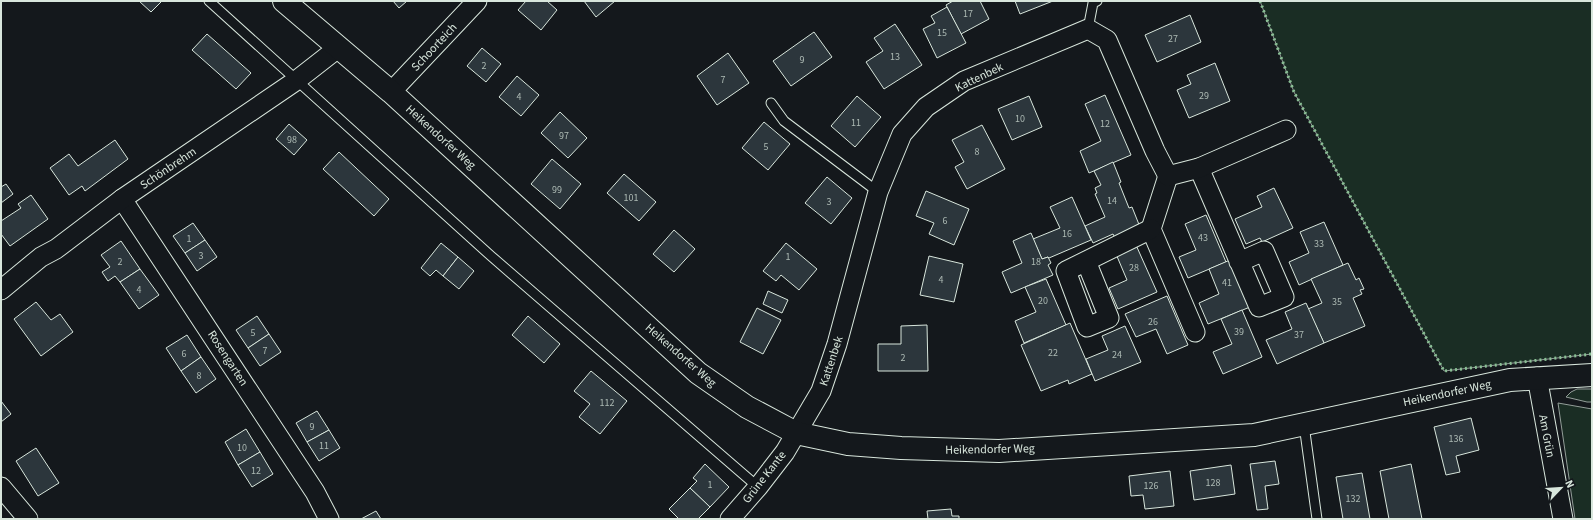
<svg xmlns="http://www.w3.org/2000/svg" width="1593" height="520" viewBox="0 0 1593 520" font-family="'Source Sans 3',sans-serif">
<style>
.green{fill:#1a2d24;stroke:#939e99}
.building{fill:#2c363c;stroke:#d8e6dc}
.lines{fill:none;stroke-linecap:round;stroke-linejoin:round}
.lane-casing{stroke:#d8e6dc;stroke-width:11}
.street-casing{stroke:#d8e6dc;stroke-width:21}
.secondary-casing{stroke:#d8e6dc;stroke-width:24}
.lane{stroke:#14181c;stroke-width:9}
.street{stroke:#14181c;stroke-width:19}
.secondary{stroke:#14181c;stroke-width:22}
.hedge{stroke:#8ac095;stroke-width:3;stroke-dasharray:2 3;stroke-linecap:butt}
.labels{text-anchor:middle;stroke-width:3;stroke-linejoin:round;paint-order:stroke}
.number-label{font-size:10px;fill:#adbab4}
.street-label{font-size:12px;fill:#d8e6dc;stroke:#14181c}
</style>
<rect width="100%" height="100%" fill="#14181c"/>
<g class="green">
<path d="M1260 1H1592V354L1444 371 1294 92Z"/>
<path d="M1577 389H1592V402H1587L1566 397 1571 392Z"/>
<path d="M1558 403 1592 409V519H1575Z"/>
</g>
<g class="building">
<path d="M139 1H162L151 12Z"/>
<path d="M393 1H407L399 8Z"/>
<path d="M526 1H547L557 10 541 30 518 10Z"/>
<path d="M584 1H615L596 17Z"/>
<path d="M953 1H980L989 19 961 34 946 5Z"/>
<path d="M1015 1H1053L1020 14Z"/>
<path d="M947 7 966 43 937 58 923 29 935 23 931 16Z"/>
<path d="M1190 15 1201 42 1157 62 1145 35Z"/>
<path d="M895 24 922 65 884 89 866 62 883 51 874 38Z"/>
<path d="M814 32 832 57 791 86 773 61Z"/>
<path d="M207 34 251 73 236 89 192 50Z"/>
<path d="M482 48 501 64 486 82 467 66Z"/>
<path d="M728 53 749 83 717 105 697 76Z"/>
<path d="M1215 63 1230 101 1189 118 1177 90 1191 84 1187 75Z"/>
<path d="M517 76 539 95 521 116 499 97Z"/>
<path d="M1105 95 1131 155 1089 173 1080 151 1101 141 1085 104Z"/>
<path d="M857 96 881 117 855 147 831 126Z"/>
<path d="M1029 96 1042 127 1012 140 998 109Z"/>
<path d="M560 112 587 138 568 158 541 133Z"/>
<path d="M764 122 790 144 768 170 742 148Z"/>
<path d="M289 124 307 140 294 155 276 139Z"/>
<path d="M982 125 1005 169 967 189 955 167 964 162 952 140Z"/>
<path d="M115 140 128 159 85 191 82 186 69 195 50 168 69 154 78 166Z"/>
<path d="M339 152 389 199 374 216 323 169Z"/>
<path d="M552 159 581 184 560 209 531 184Z"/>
<path d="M1113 162 1121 182 1119 183 1129 208 1132 207 1140 227 1115 238 1113 234 1093 243 1085 226 1105 217 1095 194 1097 193 1095 188 1101 185 1094 171Z"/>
<path d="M624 174 656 202 639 221 607 193Z"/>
<path d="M827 177 852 198 831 224 805 203Z"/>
<path d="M6 184 13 194 1 203V187Z"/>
<path d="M1274 188 1293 228 1262 242 1260 238 1246 244 1235 219 1262 207 1257 196Z"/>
<path d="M926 191 969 209 954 245 929 234 934 223 916 216Z"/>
<path d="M31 195 48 219 10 246 1 234V221L21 208 18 204Z"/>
<path d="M1072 197 1091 240 1049 258 1048 257 1042 259 1033 239 1060 228 1050 207Z"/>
<path d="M1206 215 1226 262 1188 278 1179 257 1196 250 1185 224Z"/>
<path d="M1324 222 1343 265 1299 285 1289 262 1309 253 1300 232Z"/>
<path d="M193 223 205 240 185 253 173 236Z"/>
<path d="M674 230 695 249 674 272 653 254Z"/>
<path d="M1031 233 1042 259 1048 257 1051 263 1048 265 1053 275 1011 293 1002 272 1022 263 1013 241Z"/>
<path d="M205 240 217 257 197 271 185 253Z"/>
<path d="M121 241 140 269 120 282 115 276 108 281 102 272 110 267 101 255Z"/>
<path d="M441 243 458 257 443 276 436 270 430 276 421 268Z"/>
<path d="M786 243 817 269 799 290 781 275 776 281 763 271Z"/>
<path d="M1136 245 1157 292 1118 309 1109 288 1127 280 1116 254Z"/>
<path d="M929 256 963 264 954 302 920 295Z"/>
<path d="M458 257 474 271 459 289 443 276Z"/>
<path d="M1230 260 1250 307 1208 324 1199 303 1219 294 1209 269Z"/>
<path d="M1348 263 1356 280 1359 278 1364 289 1360 290 1362 294 1353 298 1365 326 1324 343 1308 309 1322 303 1311 279Z"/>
<path d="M140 269 159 295 139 309 120 282Z"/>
<path d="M1046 279 1066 325 1024 343 1015 321 1036 312 1025 287Z"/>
<path d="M768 291 788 300 782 313 763 304Z"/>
<path d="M1167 296 1188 345 1167 354 1156 329 1136 337 1125 314Z"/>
<path d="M36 302 51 320 60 314 73 332 41 356 14 319Z"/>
<path d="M1306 303 1324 343 1277 364 1266 340 1292 329 1285 312Z"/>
<path d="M757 308 781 320 763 354 740 342Z"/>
<path d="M1242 310 1262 357 1223 374 1213 352 1232 344 1221 319Z"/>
<path d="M257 316 269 334 248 348 236 330Z"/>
<path d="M528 316 560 344 544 363 512 335Z"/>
<path d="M1070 323 1092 374 1069 384 1068 380 1041 391 1021 345Z"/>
<path d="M927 325 928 371H878V344H901V326Z"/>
<path d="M1125 326 1141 362 1095 381 1086 359 1108 350 1102 336Z"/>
<path d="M269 334 281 352 260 366 248 348Z"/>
<path d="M187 335 201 357 181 371 166 348Z"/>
<path d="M201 357 216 379 196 393 181 371Z"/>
<path d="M591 371 627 401 600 434 579 417 590 404 574 391Z"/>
<path d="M1 401 11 414 1 422Z"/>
<path d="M317 411 329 430 307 442 296 423Z"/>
<path d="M1471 418 1479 450 1456 456 1460 472 1446 475 1434 427Z"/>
<path d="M246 429 260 452 238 465 225 442Z"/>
<path d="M329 430 340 448 319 461 307 442Z"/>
<path d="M36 448 59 483 38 496 16 461Z"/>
<path d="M260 452 273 474 252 487 238 465Z"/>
<path d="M1275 461 1279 484 1265 486 1268 509 1257 510 1250 464Z"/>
<path d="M705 464 729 487 710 507 690 488 697 481 693 478Z"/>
<path d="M1411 464 1422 519H1389L1380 471Z"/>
<path d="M1231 465 1235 494 1194 500 1190 471Z"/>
<path d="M1170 471 1174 506 1145 509 1143 495 1131 496 1129 476Z"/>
<path d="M1362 473 1370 519H1343L1336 477Z"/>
<path d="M690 488 710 507 698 519H679L669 509Z"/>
<path d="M951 509 952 516H959V519H928L927 511Z"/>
<path d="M376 511 381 519H361Z"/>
</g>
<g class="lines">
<g class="lane-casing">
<g id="lane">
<path d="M209 1 491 256 758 487"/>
<path d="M1088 29 1093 3 1097 1"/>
<path d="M771 103 784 121 878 192"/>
<path d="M1304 425 1317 519"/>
</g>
</g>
<g class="street-casing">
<g id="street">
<path d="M391 92 477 1"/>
<path d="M1199 168 1259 307 1284 297 1264 251 1239 262"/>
<path d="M1168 176 1151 229 1195 332"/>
<path d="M122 199 315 492 329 519"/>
<path d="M1086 261 1109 318 1087 327 1066 271 1151 229"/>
<path d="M1 290 41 257 56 249 122 199 297 80 338 48"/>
<path d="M1537 377 1563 519"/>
<path d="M1 487 28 519"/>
<path d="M730 519 758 487 785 452 821 391 837 344 878 192 902 134 926 107 964 81 1088 29 1107 40 1155 151 1168 176 1199 168 1286 130"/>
</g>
</g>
<g class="secondary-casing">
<path id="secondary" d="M284 1 391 92 698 373 747 407 796 433 848 444 901 448 999 451 1254 435 1510 380 1592 375"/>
</g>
<use href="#lane" class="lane"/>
<use href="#street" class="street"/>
<use href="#secondary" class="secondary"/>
<path class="hedge" d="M1260 1 1294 92 1444 371 1592 354"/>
</g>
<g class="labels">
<g class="number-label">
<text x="968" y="17">17</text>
<text x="942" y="36">15</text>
<text x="1173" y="42">27</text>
<text x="895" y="60">13</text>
<text x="802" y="63">9</text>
<text x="484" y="69">2</text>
<text x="723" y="83">7</text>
<text x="1204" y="99">29</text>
<text x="519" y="100">4</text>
<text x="1020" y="122">10</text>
<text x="856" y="126">11</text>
<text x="1105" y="127">12</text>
<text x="564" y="139">97</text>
<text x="292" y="143">98</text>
<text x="766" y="150">5</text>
<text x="977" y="155">8</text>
<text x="557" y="193">99</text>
<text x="631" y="201">101</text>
<text x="1112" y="204">14</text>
<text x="829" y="205">3</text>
<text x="945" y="224">6</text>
<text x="1067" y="237">16</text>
<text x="1203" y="241">43</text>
<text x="189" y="242">1</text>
<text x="1319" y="247">33</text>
<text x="201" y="259">3</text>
<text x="788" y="260">1</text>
<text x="120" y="265">2</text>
<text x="1036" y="265">18</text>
<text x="1134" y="271">28</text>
<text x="941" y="283">4</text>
<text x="1227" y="286">41</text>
<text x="139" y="293">4</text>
<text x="1043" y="304">20</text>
<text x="1337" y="305">35</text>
<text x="1153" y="325">26</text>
<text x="1239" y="335">39</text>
<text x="253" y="336">5</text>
<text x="1299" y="338">37</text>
<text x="265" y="354">7</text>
<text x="1053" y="356">22</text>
<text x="184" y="357">6</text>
<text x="1117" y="358">24</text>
<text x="903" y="361">2</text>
<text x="199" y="379">8</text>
<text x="607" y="406">112</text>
<text x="312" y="430">9</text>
<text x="1456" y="442">136</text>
<text x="324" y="449">11</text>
<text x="242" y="451">10</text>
<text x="256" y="474">12</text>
<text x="1213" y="486">128</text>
<text x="710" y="488">1</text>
<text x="1151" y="489">126</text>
<text x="1353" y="502">132</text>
</g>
<g class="street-label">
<text transform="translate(434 47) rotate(-47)" y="4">Schoorteich</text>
<text transform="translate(979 77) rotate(-26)" y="4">Kattenbek</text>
<text transform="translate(441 137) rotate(42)" y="4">Heikendorfer Weg</text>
<text transform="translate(168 168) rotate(-34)" y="4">Schönbrehm</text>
<text transform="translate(681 355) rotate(41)" y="4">Heikendorfer Weg</text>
<text transform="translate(228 358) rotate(57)" y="4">Rosengarten</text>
<text transform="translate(831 361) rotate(-72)" y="4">Kattenbek</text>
<text transform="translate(1447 393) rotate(-12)" y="4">Heikendorfer Weg</text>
<text transform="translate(1547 436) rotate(79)" y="4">Am Grün</text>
<text transform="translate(990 449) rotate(-1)" y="4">Heikendorfer Weg</text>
<text transform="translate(764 477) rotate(-52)" y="4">Grüne Kante</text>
</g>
</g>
<rect width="1593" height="520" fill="none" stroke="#d8e6dc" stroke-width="4"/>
<g transform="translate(1561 488) rotate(65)" stroke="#14181c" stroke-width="3" paint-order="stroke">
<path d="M0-3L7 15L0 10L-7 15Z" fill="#d8e6dc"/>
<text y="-6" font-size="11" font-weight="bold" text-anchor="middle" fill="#d8e6dc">N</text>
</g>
</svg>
